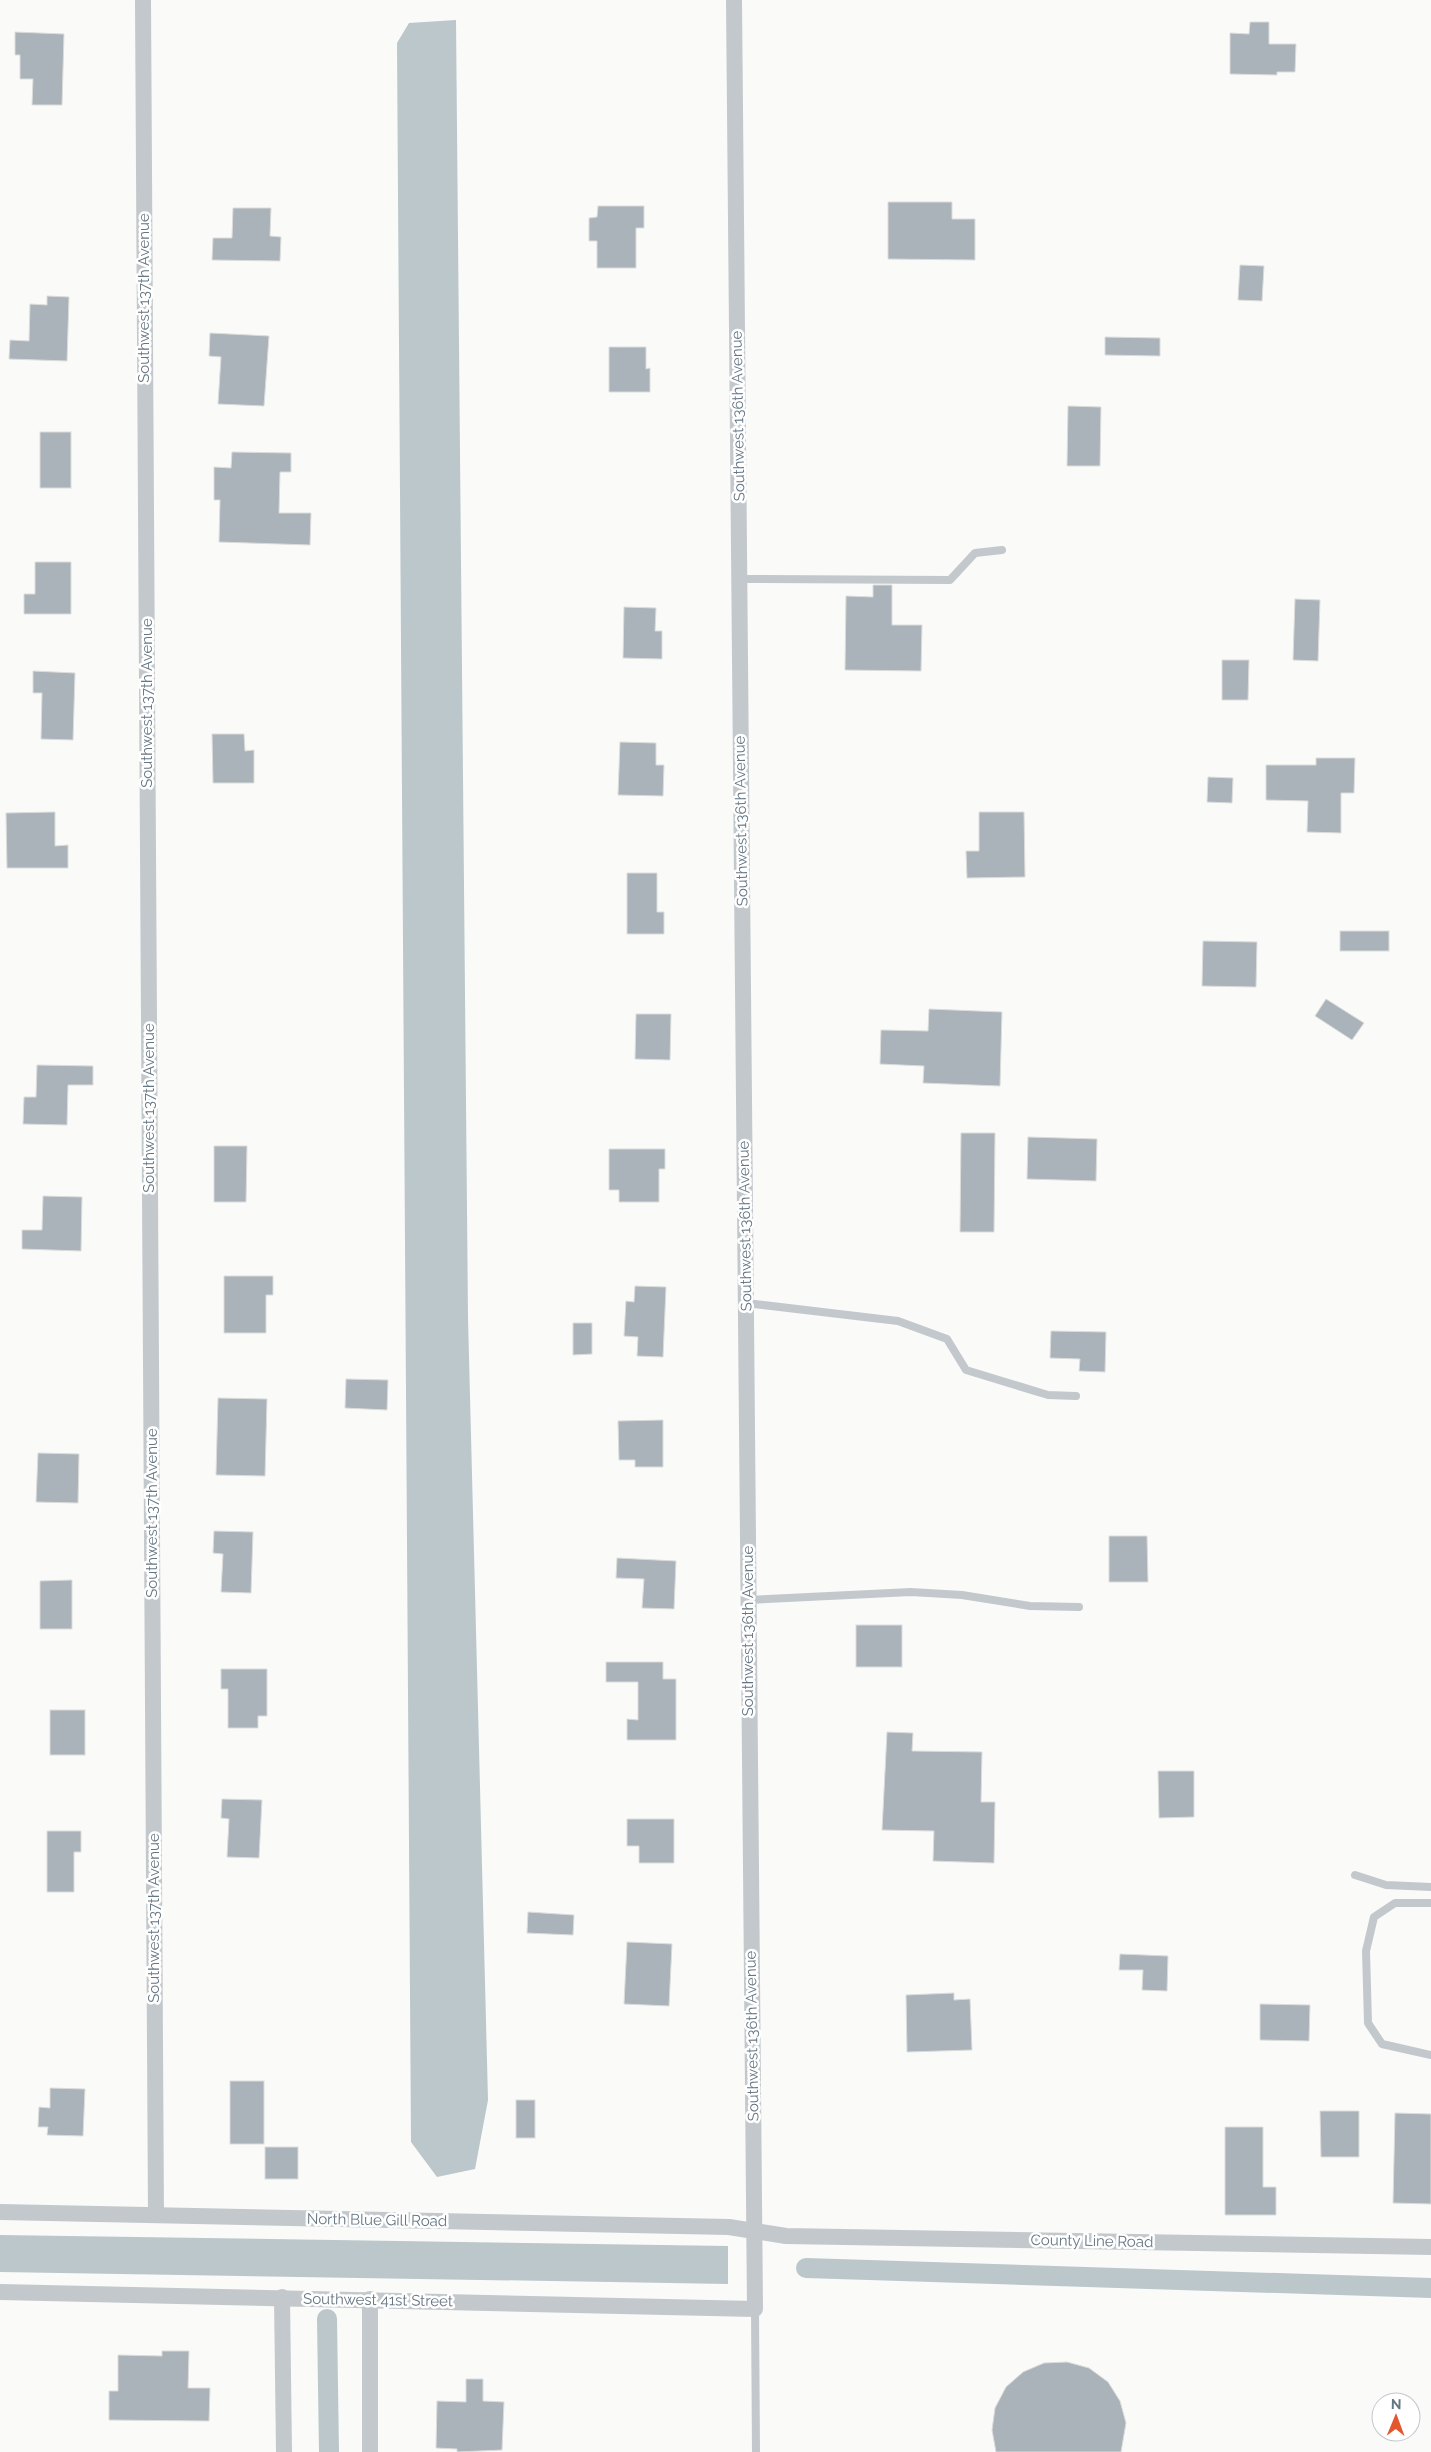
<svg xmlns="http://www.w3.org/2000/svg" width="1431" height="2452" viewBox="0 0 1431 2452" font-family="Raleway,sans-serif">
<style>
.water{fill:#bbc7cb}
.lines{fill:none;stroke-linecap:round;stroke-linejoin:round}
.canal{stroke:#bbc7cb;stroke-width:20}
.building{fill:#aab3b9;stroke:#dcdcda}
.lane{stroke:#c3c8cc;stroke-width:8}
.street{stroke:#c3c8cc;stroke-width:16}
.labels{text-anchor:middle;stroke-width:5;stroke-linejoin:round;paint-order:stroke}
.street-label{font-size:15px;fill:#657683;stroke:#fff}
</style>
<rect width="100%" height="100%" fill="#fafaf8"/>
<g class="water">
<path d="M456 20 468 1318 488 2100 475 2169 437 2177 411 2142 397 43 409 23Z"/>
<path d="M0 2235 728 2246V2284L0 2272Z"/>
</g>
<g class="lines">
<g class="canal">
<path d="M806 2268 1431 2288"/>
<path d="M327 2319 329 2452"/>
</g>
</g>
<g class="building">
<path d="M1250 22H1269V44H1296L1295 72H1277V75L1230 74V33L1249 34Z"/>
<path d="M15 32 64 34 62 105H32L33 79H20V55H15Z"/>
<path d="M888 202H952V219H975V260L888 259Z"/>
<path d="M598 206H644V228H636V268H597V241H589V218L597 217Z"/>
<path d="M233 208H271L270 236 281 237 280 261 212 260 213 238H232Z"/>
<path d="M1240 265 1264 266 1262 301 1238 300Z"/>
<path d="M47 296 69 297 67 361 9 359 10 340 29 341 30 304 47 305Z"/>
<path d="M210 333 269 336 264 406 218 404 221 357 209 356Z"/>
<path d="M1105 337 1160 338V356L1105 355Z"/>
<path d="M609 347H646V369L650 368V392H609Z"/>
<path d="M1068 406 1101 407 1100 466H1067Z"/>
<rect x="40" y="432" width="31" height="56"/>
<path d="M232 452 291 453V472H280L279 513H311L310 545 219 542 220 500H214V467L231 468Z"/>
<path d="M35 562H71V614H24V594H35Z"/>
<path d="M873 585H892V625H922L921 671 845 670 846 596 873 597Z"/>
<path d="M1295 599 1320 600 1318 661 1293 660Z"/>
<path d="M624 607 656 608 655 631H662V659L623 658Z"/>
<path d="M1222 660H1249L1248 700H1222Z"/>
<path d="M33 671 75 673 73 740 41 739 42 693H33Z"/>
<path d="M212 734H244L245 751 254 750V783H213Z"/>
<path d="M620 742 656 743V765H664L663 796 618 795Z"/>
<path d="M1316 758H1355L1354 793H1341V833L1307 832 1308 801 1266 800V765H1316Z"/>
<path d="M1208 777 1233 778 1232 803 1207 802Z"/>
<path d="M55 812V846L68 845V868H7L6 813Z"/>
<path d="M979 812H1024L1025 877 967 878 966 851H979Z"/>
<path d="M627 873H657V912H664V934H627Z"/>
<rect x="1340" y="931" width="49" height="20"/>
<path d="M1203 941 1257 942 1256 987 1202 986Z"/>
<path d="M1326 999 1364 1023 1352 1040 1315 1016Z"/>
<path d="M929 1009 1002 1012 1000 1086 923 1083 924 1066 880 1064 881 1030 928 1031Z"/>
<path d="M636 1014H671L670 1060 635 1059Z"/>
<path d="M37 1065 93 1066V1085H68L67 1125 23 1124 24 1097H36Z"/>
<path d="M961 1133H995L994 1232H960Z"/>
<path d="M1028 1137 1097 1139 1096 1181 1027 1179Z"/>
<path d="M214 1146H247L246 1202H214Z"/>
<path d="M609 1149H665V1169H659V1202H619V1190H609Z"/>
<path d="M43 1196 82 1197 81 1251 22 1249V1230H42Z"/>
<path d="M224 1276H273V1295H266V1333H224Z"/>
<path d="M635 1286 666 1287 663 1357 637 1356 638 1337 624 1336 626 1301 634 1302Z"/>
<path d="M573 1323H592V1354L573 1355Z"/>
<path d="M1051 1331 1106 1332 1105 1372 1079 1371 1080 1359 1050 1358Z"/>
<path d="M346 1379 388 1380 387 1410 345 1408Z"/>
<path d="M218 1398 267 1399 265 1476 216 1475Z"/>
<path d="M663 1420V1467H635V1460H619L618 1421Z"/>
<path d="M38 1453 79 1454 78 1503 36 1502Z"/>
<path d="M214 1531 253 1532 251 1593 221 1592 223 1554 213 1553Z"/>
<path d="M1109 1536H1147L1148 1582H1109Z"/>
<path d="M617 1558 676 1561 674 1609 642 1608 644 1579 616 1578Z"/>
<path d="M72 1580V1629H40V1581Z"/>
<rect x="856" y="1625" width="46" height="42"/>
<path d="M606 1662H663V1679H676V1740H627V1719L638 1720V1682H606Z"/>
<path d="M221 1669H267V1716H258V1728H228V1689H221Z"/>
<rect x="50" y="1710" width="35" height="45"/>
<path d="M887 1732 913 1733 912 1751 982 1752 981 1802H995L994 1863 933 1861 934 1831 882 1830Z"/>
<path d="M1158 1771H1194V1817L1159 1818Z"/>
<path d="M222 1799 262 1800 259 1858 227 1857 229 1819 221 1818Z"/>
<path d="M627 1819H674V1863H639V1846H627Z"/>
<path d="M47 1831H81V1852H74V1892H47Z"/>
<path d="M528 1912 574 1915 573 1935 527 1933Z"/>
<path d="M627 1942 672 1944 669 2006 624 2004Z"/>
<path d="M1120 1954 1168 1956 1167 1991 1142 1990 1143 1970H1119Z"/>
<path d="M954 1993V2000L970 1999 972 2050 907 2052 906 1995Z"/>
<path d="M1260 2004 1310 2005 1309 2041 1260 2040Z"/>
<rect x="230" y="2081" width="34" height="63"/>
<path d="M50 2088 85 2089 83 2136 47 2135 48 2127H38L39 2107 50 2108Z"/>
<rect x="516" y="2100" width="19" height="38"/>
<path d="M1320 2111H1359V2157H1321Z"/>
<path d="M1395 2113 1431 2114V2204L1393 2203Z"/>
<path d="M1225 2127H1263V2187H1276V2215H1225Z"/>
<rect x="265" y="2147" width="33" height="32"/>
<path d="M162 2351H189L188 2388H210L209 2421 109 2420V2391H118V2355L162 2356Z"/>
<path d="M1067 2362 1089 2368 1108 2382 1120 2401 1126 2423 1121 2452H996L992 2430 995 2408 1006 2387 1023 2372 1044 2363Z"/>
<path d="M466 2379H483V2401L504 2402 502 2450 457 2452V2449L436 2448 437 2401 466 2402Z"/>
</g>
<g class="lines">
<g class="lane">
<path d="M739 579 950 580 975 553 1002 550"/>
<path d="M746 1303 898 1321 947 1339 966 1370 1048 1395 1076 1396"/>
<path d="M748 1600 911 1592 962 1595 1030 1606 1079 1607"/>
<path d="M1355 1875 1386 1885 1431 1887"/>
<path d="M1431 1903H1395L1374 1917 1366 1951 1368 2023 1382 2044 1431 2055"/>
<path d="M755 2309 756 2452"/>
</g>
<g class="street">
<path d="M143 0 156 2215"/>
<path d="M0 2212 729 2227 786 2236 1431 2247"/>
<path d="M0 2292 755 2309 734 0"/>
<path d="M282 2297 284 2452"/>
<path d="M370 2452V2299"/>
</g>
</g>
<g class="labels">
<g class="street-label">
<text transform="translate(144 298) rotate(-90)" y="5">Southwest 137th Avenue</text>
<text transform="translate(738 416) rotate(-91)" y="5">Southwest 136th Avenue</text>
<text transform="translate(147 703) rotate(-90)" y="5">Southwest 137th Avenue</text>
<text transform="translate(741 821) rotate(-91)" y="5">Southwest 136th Avenue</text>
<text transform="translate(149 1108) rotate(-90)" y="5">Southwest 137th Avenue</text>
<text transform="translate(745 1226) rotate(-91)" y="5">Southwest 136th Avenue</text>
<text transform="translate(152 1513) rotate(-90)" y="5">Southwest 137th Avenue</text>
<text transform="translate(748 1631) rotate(-90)" y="5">Southwest 136th Avenue</text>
<text transform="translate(154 1918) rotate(-90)" y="5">Southwest 137th Avenue</text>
<text transform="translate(752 2036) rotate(-91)" y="5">Southwest 136th Avenue</text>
<text transform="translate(377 2220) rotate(1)" y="5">North Blue Gill Road</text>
<text transform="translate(1092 2241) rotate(1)" y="5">County Line Road</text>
<text transform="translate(378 2300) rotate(1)" y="5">Southwest 41st Street</text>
</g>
</g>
<g transform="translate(1396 2417) rotate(1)"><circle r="24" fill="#ffffff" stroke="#c1c8cd"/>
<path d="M0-4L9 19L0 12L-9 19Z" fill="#e4572e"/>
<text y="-8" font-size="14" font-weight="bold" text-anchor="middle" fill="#657683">N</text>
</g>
</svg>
